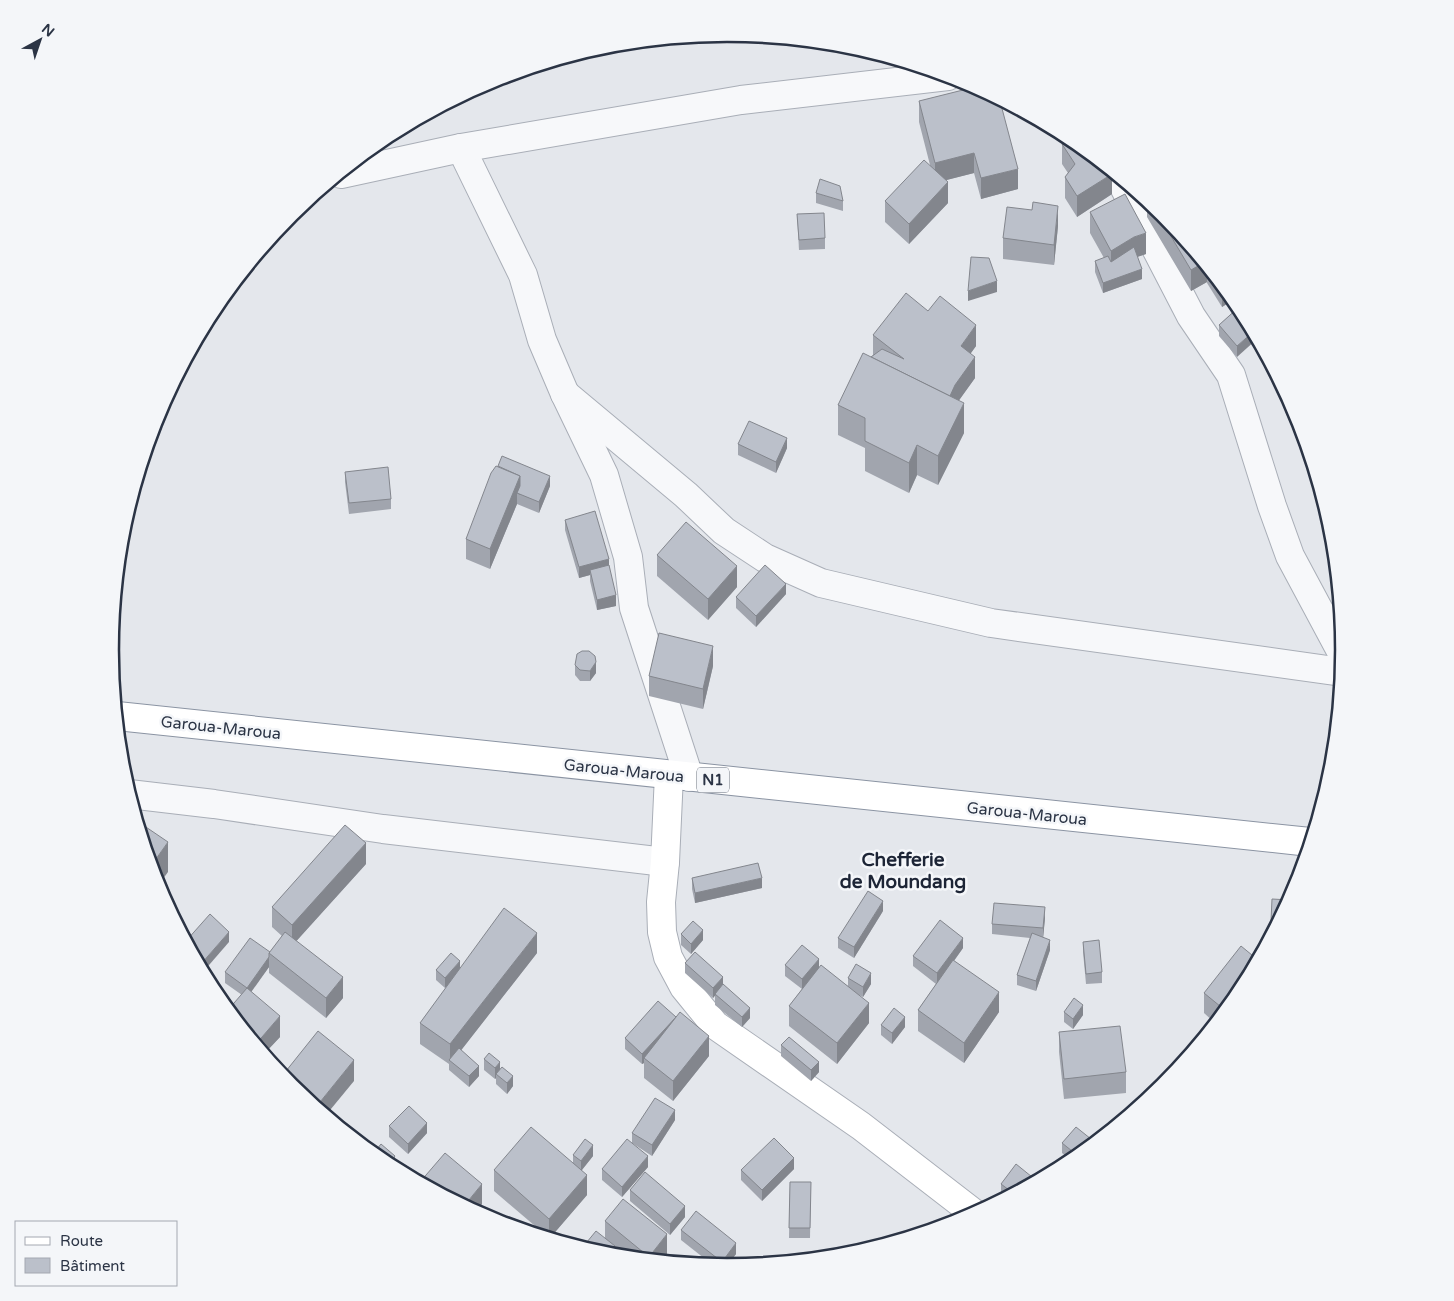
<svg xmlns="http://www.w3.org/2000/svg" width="1454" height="1301" viewBox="0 0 1454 1301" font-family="'Varela Round',sans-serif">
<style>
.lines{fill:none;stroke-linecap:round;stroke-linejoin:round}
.street-casing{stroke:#a9aeb7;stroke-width:30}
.secondary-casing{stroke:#a9aeb7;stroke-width:30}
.highway-casing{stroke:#8b94a3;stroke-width:30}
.street{stroke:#f7f8fa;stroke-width:28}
.secondary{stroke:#fff;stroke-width:28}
.highway{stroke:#fff;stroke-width:28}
.wall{fill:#a1a5ae}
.shaded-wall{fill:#83868d}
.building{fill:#bbc0ca;stroke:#83868d}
.labels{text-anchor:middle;stroke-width:5;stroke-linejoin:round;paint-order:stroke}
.shield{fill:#f4f6f9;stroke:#676e7b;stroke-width:1}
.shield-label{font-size:15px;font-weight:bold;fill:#2b3445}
.street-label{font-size:16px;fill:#2b3445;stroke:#f4f6f9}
.quarter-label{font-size:19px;font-weight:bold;fill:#1d2536;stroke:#f4f6f9}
.rim{fill:none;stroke:#2b3445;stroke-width:2.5}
</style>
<rect width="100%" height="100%" fill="#e4e7ec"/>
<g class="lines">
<g class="street-casing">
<g id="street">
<path d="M461 148 523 275 542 340 565 394 604 475 628 557 634 608 689 777"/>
<path d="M341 174 461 148 741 100 948 76"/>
<path d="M1120 179 1191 316 1231 375 1272 506 1290 556 1343 655"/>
<path d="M565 394 686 495 724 531 765 558 821 583 991 623 1342 672"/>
<path d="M129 794 214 804 383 829 665 862"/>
</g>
</g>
<g class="secondary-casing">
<path id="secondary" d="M669 775 665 862 661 902 662 932 668 957 684 987 715 1025 861 1126 975 1214"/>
</g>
<g class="highway-casing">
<path id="highway" d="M117 716 1310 842"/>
</g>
<use href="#street" class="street"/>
<use href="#secondary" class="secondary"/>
<use href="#highway" class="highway"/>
</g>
<g class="wall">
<path d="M919 101 1018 189 981 199 974 173 946 180 948 203 909 244 885 222V201L930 165 919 122Z"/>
<path d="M1062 144 1112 194 1077 217 1065 198V177L1068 173 1062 164Z"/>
<path d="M816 193 843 201V211L816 203Z"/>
<path d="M1147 201 1163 215 1233 300 1222 307 1207 283V282L1191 291 1147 217Z"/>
<path d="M1032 210 1058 226 1054 265 1003 259V238Z"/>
<path d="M1090 212 1146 254 1137 257 1142 279 1103 293 1095 272V261L1104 258 1090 233Z"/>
<path d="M797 214 825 238V249L799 250Z"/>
<path d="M1239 307 1237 357 1219 336V325Z"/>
<path d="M873 335 976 346 970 354 975 378 959 400 964 433 938 485 917 475 909 493 865 471V448L838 435V405L871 357 873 355Z"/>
<path d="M738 444 787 448 776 473 738 455Z"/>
<path d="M498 466 550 486 539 513 517 504 490 569 466 559V539Z"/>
<path d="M345 472 391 499V509L349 514 345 482Z"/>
<path d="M565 520 609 565 616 606 597 610 590 581V575L579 578 565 530Z"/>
<path d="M657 555 737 587 708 620 657 576Z"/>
<path d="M786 594 756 627 736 608V597Z"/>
<path d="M575 665 596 673 590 681H580L575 675Z"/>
<path d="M713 666 703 709 649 696V676Z"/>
<path d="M366 864 296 941 343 998 326 1018 269 973V967L251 991 280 1037 264 1054 219 998 229 1010 242 995 225 983V972L270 952 282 936 272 927V907Z"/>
<path d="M692 878 762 888 695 903 692 889Z"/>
<path d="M1290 900 1273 932H1271V921Z"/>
<path d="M883 911 854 958 838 948V938Z"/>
<path d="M1045 918 1043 937 1050 950 1036 991 1017 985V975L1030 938 992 934V924Z"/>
<path d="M681 934 703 940 691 954 681 945Z"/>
<path d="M1083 942 1102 972V983L1086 984 1083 952Z"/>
<path d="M963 948 954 961 999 1012 964 1063 918 1031V1010L936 984 913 966V956Z"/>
<path d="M537 953 461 1050 479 1076 469 1087 449 1070V1064L420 1044V1023L449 984 445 988 436 980V970L460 969Z"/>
<path d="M685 963 723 985 750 1018 742 1027 715 1005V995L713 998 685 973Z"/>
<path d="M785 965 819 967 848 986V978L871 984 863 997 859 995 869 1023 837 1064 789 1026V1006L802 989 785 976Z"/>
<path d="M1204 993H1240L1215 1023 1204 1013Z"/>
<path d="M1064 1012 1083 1015 1073 1029 1064 1022Z"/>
<path d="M676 1017 709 1056 673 1101 644 1078V1063L642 1064 625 1049V1038Z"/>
<path d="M881 1025 905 1027 892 1044 881 1035Z"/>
<path d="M1059 1032 1126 1072V1093L1064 1099 1059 1052Z"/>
<path d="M781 1045 819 1072 811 1081 781 1056Z"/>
<path d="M484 1059 500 1069 513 1086 507 1094 496 1084V1078L495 1079 484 1070Z"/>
<path d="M675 1120 652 1156 632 1143V1133Z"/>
<path d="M389 1126 427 1133 408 1154 389 1137Z"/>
<path d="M1062 1143 1091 1146 1072 1161 1062 1153Z"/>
<path d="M573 1155 593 1156 582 1170 587 1195 550 1238 548 1237 494 1191V1170L573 1163Z"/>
<path d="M648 1167 622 1197 602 1180V1169Z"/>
<path d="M794 1169 762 1201 741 1180V1170Z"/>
<path d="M1037 1181 1005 1198 1001 1194V1184Z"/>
<path d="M790 1182H811L810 1238H789Z"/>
<path d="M630 1190 685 1217 670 1235 630 1201Z"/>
<path d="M605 1221 667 1255 662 1261 624 1257 615 1250V1256L605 1238Z"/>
<path d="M681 1230 736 1254 726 1267 714 1266 681 1240Z"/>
</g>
<g class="shaded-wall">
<path d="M974 153V173L935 183V163Z"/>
<path d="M1018 169V189L981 199V178Z"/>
<path d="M1112 174V194L1077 217V196Z"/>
<path d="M948 182V203L909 244V224Z"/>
<path d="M1058 206V226L1054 265V245Z"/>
<path d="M1146 233V254L1134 258 1111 272V251L1134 237Z"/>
<path d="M1203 263 1215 277 1207 273V282L1191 291V270Z"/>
<path d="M1142 269V279L1103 293V283Z"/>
<path d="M997 281V292L968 301V291Z"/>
<path d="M1228 293 1233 300 1222 307V297Z"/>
<path d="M976 325V346L961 367V346Z"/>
<path d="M1253 332 1257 339 1237 357V346Z"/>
<path d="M975 357V378L955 406 946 403 955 385Z"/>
<path d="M964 403V433L938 485V456Z"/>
<path d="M787 438V448L776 473V462Z"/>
<path d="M917 445V475L909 493V463Z"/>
<path d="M520 476V495L517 493V504L490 569V549Z"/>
<path d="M550 476V486L539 513V502Z"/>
<path d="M609 559V569L590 570V575L579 578V567Z"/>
<path d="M737 566V587L708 620V599Z"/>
<path d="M786 584V594L756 627V616Z"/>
<path d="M616 595V606L597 610V600Z"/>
<path d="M713 646V666L703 709V689Z"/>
<path d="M596 662V673L590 681V671Z"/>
<path d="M168 842V872L157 887 151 866Z"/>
<path d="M366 843V864L292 946V925Z"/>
<path d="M762 878V888L695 903V893Z"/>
<path d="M883 901V911L854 958V947Z"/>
<path d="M1045 907V918L1043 939V928Z"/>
<path d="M703 930V940L691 954V944Z"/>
<path d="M229 932V942L203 972 201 968V964Z"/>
<path d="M537 933V953L452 1062 450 1060V1044Z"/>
<path d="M963 938V948L937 984V973Z"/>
<path d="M1050 940V950L1036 991V981Z"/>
<path d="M269 957V967L247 998V988Z"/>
<path d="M819 959V969L802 989V979Z"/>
<path d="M460 961V972L445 988V978Z"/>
<path d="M871 973V984L863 997V987Z"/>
<path d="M343 977V998L326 1018V998Z"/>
<path d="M723 977V987L713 998V988Z"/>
<path d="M999 992V1012L964 1063V1043Z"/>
<path d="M869 1003V1023L837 1064V1043Z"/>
<path d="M1083 1005V1015L1073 1029V1019Z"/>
<path d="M750 1008V1018L742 1027V1017Z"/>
<path d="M280 1016V1037L264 1054 256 1044Z"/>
<path d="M676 1017 646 1060 644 1058V1063L642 1064V1054Z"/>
<path d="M905 1017V1027L892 1044V1033Z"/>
<path d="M709 1036V1056L673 1101V1081Z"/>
<path d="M354 1060V1081L326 1115 316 1107Z"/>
<path d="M500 1062V1072L496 1074V1078L495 1079V1068Z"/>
<path d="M819 1062V1072L811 1081V1070Z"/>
<path d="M479 1066V1076L469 1087V1076Z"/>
<path d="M513 1076V1086L507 1094V1083Z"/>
<path d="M675 1110V1120L652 1156V1145Z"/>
<path d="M427 1123V1133L408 1154V1144Z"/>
<path d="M1091 1139V1146L1077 1157V1155Z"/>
<path d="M593 1145V1156L581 1171V1161Z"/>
<path d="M395 1156V1167L394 1168 388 1165Z"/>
<path d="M648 1156V1167L622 1197V1187Z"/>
<path d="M794 1158V1169L762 1201V1190Z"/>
<path d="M587 1175V1195L550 1238H549V1219Z"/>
<path d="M482 1184V1204L476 1212 464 1206Z"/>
<path d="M685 1206V1217L670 1235V1224Z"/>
<path d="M667 1234V1255L662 1261 649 1260V1257Z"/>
<path d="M736 1243V1254L726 1267H722V1262Z"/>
<path d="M615 1246V1256L608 1255Z"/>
</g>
<g class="building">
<path d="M975 87 1000 101 1018 169 981 178 974 153 935 163 919 101Z"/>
<path d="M1071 138 1110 171 1112 174 1077 196 1065 177 1075 164 1062 144Z"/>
<path d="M924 160 948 182 909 224 885 201Z"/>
<path d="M820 179 840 186 843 201 816 193Z"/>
<path d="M1125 194 1146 233 1134 237 1111 251 1090 212Z"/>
<path d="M1033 202 1058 206 1054 245 1003 238 1007 207 1032 210Z"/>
<path d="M1153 206 1163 215 1203 263 1191 270Z"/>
<path d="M824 213 825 238 799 240 797 214Z"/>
<path d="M1134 247 1142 269 1103 283 1095 261 1108 256 1111 262Z"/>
<path d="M971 257 989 258 997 281 968 291Z"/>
<path d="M1210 271 1228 293 1222 297 1207 273Z"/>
<path d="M906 293 928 311 940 296 976 325 961 346 975 357 955 385 950 396 871 357 882 349 904 359 873 335Z"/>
<path d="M1239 307 1253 332 1237 346 1219 325Z"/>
<path d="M863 353 964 403 938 456 917 445 909 463 865 441V418L838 405Z"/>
<path d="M749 421 787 438 776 462 738 444Z"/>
<path d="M502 456 550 476 539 502 517 493 520 486V476L498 466Z"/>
<path d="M496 466 520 476 490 549 466 539 491 473Z"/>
<path d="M388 467 391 499 349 503 345 472Z"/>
<path d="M595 511 609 559 579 567 565 520Z"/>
<path d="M686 522 737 566 708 599 657 555Z"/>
<path d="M609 565 616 595 597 600 590 570Z"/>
<path d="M765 565 786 584 756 616 736 597Z"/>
<path d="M659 633 713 646 703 689 649 676Z"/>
<path d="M582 651H589L595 656 596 662 590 671 580 670 575 665 577 654Z"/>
<path d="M140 823 168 842 151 866 138 825Z"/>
<path d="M345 825 366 843 292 925 272 907Z"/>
<path d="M758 863 762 878 695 893 692 878Z"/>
<path d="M868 891 883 901 854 947 838 938Z"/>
<path d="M1272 899 1290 900 1278 922 1271 921Z"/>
<path d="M994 903 1045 907 1043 928 992 924Z"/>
<path d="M504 908 537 933 450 1044 420 1023Z"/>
<path d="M210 914 229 932 201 964 197 960 186 941Z"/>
<path d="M940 920 963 938 937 973 913 956Z"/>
<path d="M693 921 703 930 691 944 681 934Z"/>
<path d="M285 932 343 977 326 998 269 953Z"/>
<path d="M1032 933 1050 940 1036 981 1017 975Z"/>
<path d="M250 938 270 952 269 953V957L247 988 225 972Z"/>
<path d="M1099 940 1102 972 1086 974 1083 942Z"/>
<path d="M802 945 819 959 802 979 785 965Z"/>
<path d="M1241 946 1258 960 1240 993 1226 1011 1204 993Z"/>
<path d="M695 952 723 977 713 988 685 963Z"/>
<path d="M451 953 460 961 445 978 436 970Z"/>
<path d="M953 960 999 992 964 1043 918 1010Z"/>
<path d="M856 964 871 973 863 987 848 978Z"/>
<path d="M821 965 869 1003 837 1043 789 1006Z"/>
<path d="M723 984 750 1008 742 1017 715 994Z"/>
<path d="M247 988 280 1016 256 1044 228 1010Z"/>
<path d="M219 998 229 1007 227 1009Z"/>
<path d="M1074 998 1083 1005 1073 1019 1064 1012Z"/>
<path d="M658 1001 676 1017 642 1054 625 1038Z"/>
<path d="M894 1008 905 1017 892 1033 881 1025Z"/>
<path d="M680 1012 709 1036 673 1081 644 1058Z"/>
<path d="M1120 1026 1126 1072 1064 1079 1059 1032Z"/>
<path d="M318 1031 354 1060 316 1107 291 1086 282 1076Z"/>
<path d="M789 1037 819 1062 811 1070 781 1045Z"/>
<path d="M459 1048 479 1066 469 1076 449 1060Z"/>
<path d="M489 1053 500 1062 495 1068 484 1059Z"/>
<path d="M502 1067 513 1076 507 1083 496 1074Z"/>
<path d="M655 1098 675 1110 652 1145 632 1133Z"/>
<path d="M409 1106 427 1123 408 1144 389 1126Z"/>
<path d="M531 1127 587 1175 549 1219 494 1170Z"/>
<path d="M1076 1127 1091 1139 1077 1155 1062 1143Z"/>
<path d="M774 1138 794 1158 762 1190 741 1170Z"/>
<path d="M585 1139 593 1145 581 1161 573 1155Z"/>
<path d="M627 1139 648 1156 622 1187 602 1169Z"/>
<path d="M381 1144 395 1156 388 1165 384 1163 373 1154Z"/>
<path d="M445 1153 482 1184 464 1206 420 1182Z"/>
<path d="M1016 1164 1037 1181 1013 1193 1001 1184Z"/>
<path d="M645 1172 685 1206 670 1224 630 1190Z"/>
<path d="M790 1182H811L810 1228H789Z"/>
<path d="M623 1199 667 1234 649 1257 605 1221Z"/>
<path d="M696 1211 736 1243 722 1262 681 1230Z"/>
<path d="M596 1231 615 1246 608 1255 582 1248Z"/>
<path d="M853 1250 856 1253 849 1255Z"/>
<path d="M777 1258 806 1259 777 1262Z"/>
</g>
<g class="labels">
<rect class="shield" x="697" y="767.5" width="32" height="25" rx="4"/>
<g class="shield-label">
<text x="713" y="785">N1</text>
</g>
<g class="street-label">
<text transform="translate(221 727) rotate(6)" y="6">Garoua-Maroua</text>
<text transform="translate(624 770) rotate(6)" y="6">Garoua-Maroua</text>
<text transform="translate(1027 813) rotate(6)" y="6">Garoua-Maroua</text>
</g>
<g class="quarter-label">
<text x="903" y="866">Chefferie<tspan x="903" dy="22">de Moundang</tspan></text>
</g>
</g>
<path d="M0 0H1454V1301H0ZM119 650a608 608 0 1 1 1216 0a608 608 0 1 1-1216 0Z" fill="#f4f6f9" fill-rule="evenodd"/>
<path class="rim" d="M119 650a608 608 0 1 1 1216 0a608 608 0 1 1-1216 0Z"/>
<rect x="15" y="1221" width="162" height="65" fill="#f4f6f9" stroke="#a4a8b1"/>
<rect x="25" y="1237" width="25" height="8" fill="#ffffff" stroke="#a4a8b1"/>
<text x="60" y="1246" font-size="15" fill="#2b3445">Route</text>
<rect x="25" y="1258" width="25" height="15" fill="#bbc0ca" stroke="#a4a8b1"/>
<text x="60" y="1271" font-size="15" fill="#2b3445">Bâtiment</text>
<g transform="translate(40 40) rotate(40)" stroke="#f4f6f9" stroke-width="4" paint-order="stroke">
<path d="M0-4L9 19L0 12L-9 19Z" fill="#2b3445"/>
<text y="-8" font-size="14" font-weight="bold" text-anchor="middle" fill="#2b3445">N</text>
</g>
</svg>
